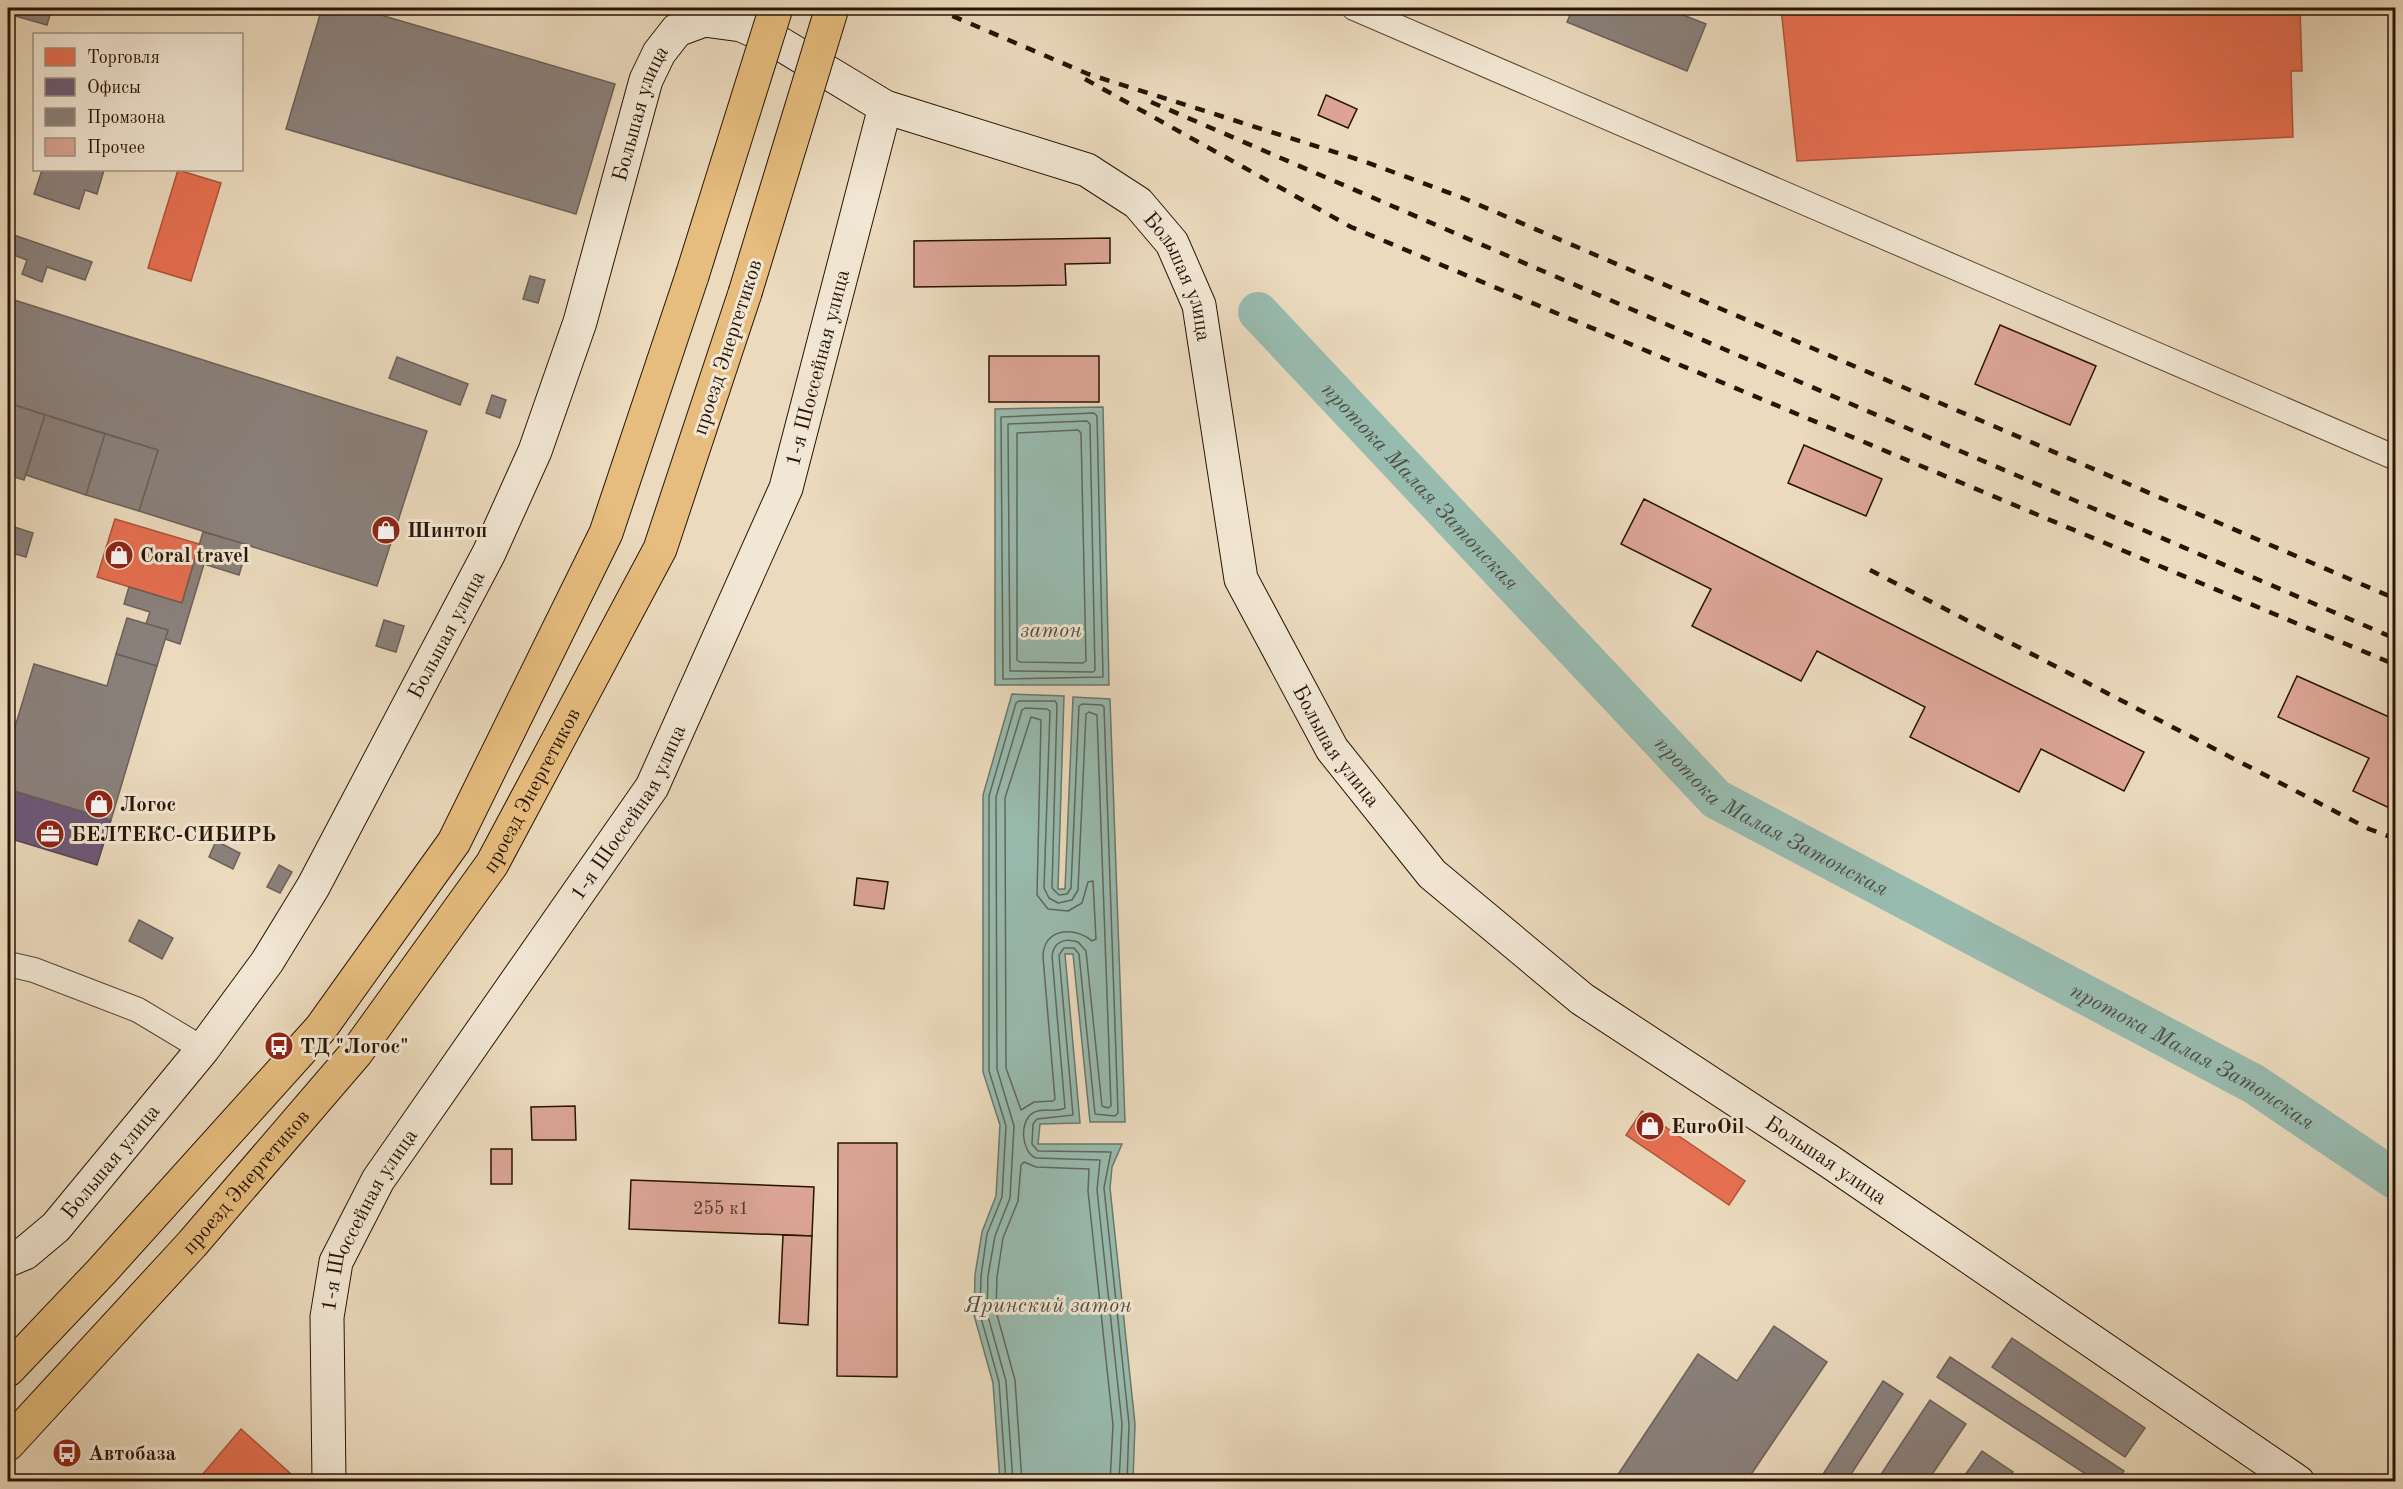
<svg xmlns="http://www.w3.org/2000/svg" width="2403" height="1489" viewBox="0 0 2403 1489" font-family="'Old Standard TT',serif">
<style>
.water{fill:#98bbaf;stroke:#6b786b;stroke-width:1.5}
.shops{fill:#e76f51;stroke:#ae543a;stroke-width:1.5}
.offices{fill:#6d597a;stroke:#584457;stroke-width:1.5}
.industry{fill:#8a817c;stroke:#6d6058;stroke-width:1.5}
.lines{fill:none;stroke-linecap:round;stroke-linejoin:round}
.shore{stroke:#60685a;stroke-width:1.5}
.river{stroke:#98bbaf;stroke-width:40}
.building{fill:#dba494;stroke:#281404;stroke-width:1.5}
.street-casing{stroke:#594632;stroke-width:26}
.secondary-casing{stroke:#281404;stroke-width:35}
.primary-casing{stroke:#281404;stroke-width:35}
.street{stroke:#f2e7d4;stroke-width:24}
.secondary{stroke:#f2e7d4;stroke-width:33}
.primary{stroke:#e6bd7e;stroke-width:33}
.rail{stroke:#281404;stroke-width:4.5;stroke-dasharray:10 10;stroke-linecap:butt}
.primary-bridge-casing{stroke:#281404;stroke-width:35;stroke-linecap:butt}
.primary-bridge{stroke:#e6bd7e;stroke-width:33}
.labels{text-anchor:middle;stroke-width:6;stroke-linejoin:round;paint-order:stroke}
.number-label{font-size:18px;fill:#553828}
.street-label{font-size:21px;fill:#281404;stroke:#f2e7d4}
.poi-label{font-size:21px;font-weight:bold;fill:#281404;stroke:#f2e7d4;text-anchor:start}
.water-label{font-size:22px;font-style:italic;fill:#4f4e40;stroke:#f2e7d4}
</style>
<rect width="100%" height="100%" fill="#ebdabd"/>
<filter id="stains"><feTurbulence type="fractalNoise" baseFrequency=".00333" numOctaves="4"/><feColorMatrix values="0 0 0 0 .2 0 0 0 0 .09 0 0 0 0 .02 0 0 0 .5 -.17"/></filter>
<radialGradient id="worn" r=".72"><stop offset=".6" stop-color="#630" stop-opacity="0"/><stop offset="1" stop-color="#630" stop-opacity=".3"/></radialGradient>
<g class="water">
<path d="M1103 407 1109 685H995V409Z"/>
<path d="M1012 694 1064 696 1058 889H1065L1073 697 1110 699 1125 1122H1090L1073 954H1065L1080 1123 1040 1124 1038 1144H1122L1112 1167 1110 1188 1135 1424 1133 1481H1000L993 1383 974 1315 975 1275 982 1232 996 1196 1000 1125 983 1072V795Z"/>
</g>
<g class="shops">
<path d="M1781 8H2300L2302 71H2291L2293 137 1797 161Z"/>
<path d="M178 170 221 183 191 281 148 268Z"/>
<path d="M115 519 199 544 182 603 97 577Z"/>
<path d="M1642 1111 1745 1181 1729 1205 1626 1135Z"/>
<path d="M241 1429 300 1482H196Z"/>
</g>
<path class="offices" d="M8 789 111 820 97 865 8 838Z"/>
<g class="industry">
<path d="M8 8H52L47 25 8 14Z"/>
<path d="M322 8H357L615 84 576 214 286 129Z"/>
<path d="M1573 8H1665L1706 24 1687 71 1567 22Z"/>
<path d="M42 170H104L97 194 85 190 79 209 34 194Z"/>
<path d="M8 233 92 262 85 280 47 267 42 282 22 274 27 260 8 253Z"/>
<path d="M530 276 545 280 538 303 523 299Z"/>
<path d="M8 298 427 431 377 586 139 511 158 450 8 403Z"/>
<path d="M397 357 468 384 460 405 389 378Z"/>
<path d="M492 395 506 400 500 418 486 413Z"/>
<path d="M8 403 45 415 24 480 8 475Z"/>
<path d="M45 415 105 434 86 495 26 475Z"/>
<path d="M105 434 158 450 139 511 86 495Z"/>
<path d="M8 525 33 533 26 557 8 552Z"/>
<path d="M203 532 248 545 239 575 204 564 180 644 165 639 168 630 146 624 150 612 124 604 129 587 182 603Z"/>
<path d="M127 618 168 630 157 666 116 654Z"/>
<path d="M384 620 404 626 396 652 376 646Z"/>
<path d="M116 654 157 666 111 820 8 789V750L34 664 107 686Z"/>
<path d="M216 841 240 853 233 869 209 857Z"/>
<path d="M279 865 292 872 280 893 267 887Z"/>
<path d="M139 920 173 938 162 959 129 941Z"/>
<path d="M1774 1326 1827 1362 1746 1482H1613L1698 1354 1737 1381Z"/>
<path d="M2012 1338 2145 1428 2125 1457 1992 1367Z"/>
<path d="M1950 1357 2124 1471 2117 1482H2098L1937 1377Z"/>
<path d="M1883 1381 1903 1394 1846 1482H1818Z"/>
<path d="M1930 1400 1966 1424 1927 1482H1876Z"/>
<path d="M1982 1451 2013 1472 2006 1482H1960Z"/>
</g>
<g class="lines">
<g class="shore">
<path d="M1094 413 1097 416 1103 677 1003 679 1001 417Z"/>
<path d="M1087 421 1090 424 1095 670 1093 672 1010 671 1008 424Z"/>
<path d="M1078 430 1081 433 1086 661 1083 663 1020 662 1017 660V433Z"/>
<path d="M1031 717 1041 720 1037 895 1048 909 1068 911 1082 903 1088 882 1093 881 1096 939 1092 941C1074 926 1043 928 1043 957L1055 1099 1053 1101 1034 1102 1021 1110 1006 1068 1005 798Z"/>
<path d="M1006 1482 999 1382 980 1314 981 1276 987 1234 1002 1197 1006 1126 989 1071V796L1016 703 1019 701H1055L1057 704 1052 888 1059 895 1067 894 1071 888 1079 706 1082 704 1102 705 1104 707 1118 1113 1115 1116 1095 1114 1079 954 1074 948H1064L1059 955 1073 1115 1037 1119 1033 1124 1032 1144 1038 1151 1111 1152 1104 1188 1129 1424 1127 1482"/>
<path d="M1013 1482 1006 1381 987 1313 988 1276 995 1236 1010 1198 1014 1126 997 1069 996 797 1022 710 1025 708 1047 709 1050 711 1044 888 1049 898 1058 903 1072 900 1078 890 1086 714 1089 712 1097 715 1111 1106 1108 1108 1102 1106 1086 951 1078 942C1065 938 1054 941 1052 956L1065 1108C1056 1113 1042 1107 1033 1113 1019 1121 1021 1152 1036 1158L1100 1160 1097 1190 1122 1424 1119 1482"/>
<path d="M1022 1482 1015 1380 996 1311 997 1277 1003 1238 1018 1201 1021 1165 1024 1162 1036 1167 1089 1169 1088 1191 1113 1425 1110 1482"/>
</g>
<path class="river" id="s1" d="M1258 312 1716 799 2254 1084 2396 1180"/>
</g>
<g class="building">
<path d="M1326 95 1357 109 1348 128 1318 115Z"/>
<path d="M1110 238V263L1065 264 1066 285 914 287V241Z"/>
<path d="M2000 325 2096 366 2070 425 1975 384Z"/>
<rect x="989" y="356" width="110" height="46"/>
<path d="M1804 445 1882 479 1866 516 1788 483Z"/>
<path d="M1644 499 2144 752 2124 791 2041 749 2019 792 1910 737 1925 707 1817 651 1801 681 1692 626 1711 589 1621 544Z"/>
<path d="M2297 676 2396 720V811L2353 791 2369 758 2278 717Z"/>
<path d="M857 878 888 882 884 909 854 905Z"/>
<path d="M575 1106 576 1140H532L531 1107Z"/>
<path d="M838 1143H897V1377L837 1376Z"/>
<rect x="491" y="1149" width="21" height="35"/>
<path d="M631 1180 814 1187 812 1236 629 1229Z"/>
<path d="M783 1235 812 1236 808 1325 779 1323Z"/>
</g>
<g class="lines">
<g class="street-casing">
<g id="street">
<path d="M1354 8 2396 458"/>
<path d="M8 964 34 970 138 1010 203 1049"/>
</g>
</g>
<g class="secondary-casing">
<g id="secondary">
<path id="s2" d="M8 1260 25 1253 56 1227 203 1049 267 962 313 887 489 553 535 451 580 322 646 80 659 53 677 30 704 20 741 25 769 37 885 107 1087 170 1138 203 1172 243 1199 305 1241 579 1332 749 1432 874 1582 999 1829 1161 2298 1482"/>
<path id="s3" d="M329 1482 327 1317 336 1262 378 1180 652 787 786 488 885 107"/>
</g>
</g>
<g class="primary-casing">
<g id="primary">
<path d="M8 1370 101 1272 321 1028 454 842 606 533 692 276"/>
<path id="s4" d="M8 1444 192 1244 356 1053 492 864 660 549 745 293"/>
</g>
</g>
<use href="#street" class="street"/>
<use href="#secondary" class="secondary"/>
<use href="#primary" class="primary"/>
<g class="rail">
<path d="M934 8 1088 74 1366 162 1463 198 2396 599"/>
<path d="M1085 79 1351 227 2396 665"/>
<path d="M1151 102 2396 639"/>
<path d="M1870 570 2369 829 2396 839"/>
</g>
<g class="primary-bridge-casing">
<g id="primary-bridge">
<path d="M692 276 776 8"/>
<path d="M745 293 832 8"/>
</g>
</g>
<use href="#primary-bridge" class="primary-bridge"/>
</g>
<defs>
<g id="shop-disc" transform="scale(1.5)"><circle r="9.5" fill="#8f2418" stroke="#f2e7d4"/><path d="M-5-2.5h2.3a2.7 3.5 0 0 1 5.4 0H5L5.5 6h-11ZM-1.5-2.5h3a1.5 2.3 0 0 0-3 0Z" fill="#fff"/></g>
<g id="office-disc" transform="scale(1.5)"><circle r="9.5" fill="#8f2418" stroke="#f2e7d4"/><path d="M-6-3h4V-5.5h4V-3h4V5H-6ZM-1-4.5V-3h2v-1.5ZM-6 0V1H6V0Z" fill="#fff"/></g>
<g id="bus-disc" transform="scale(1.5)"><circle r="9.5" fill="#8f2418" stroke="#f2e7d4"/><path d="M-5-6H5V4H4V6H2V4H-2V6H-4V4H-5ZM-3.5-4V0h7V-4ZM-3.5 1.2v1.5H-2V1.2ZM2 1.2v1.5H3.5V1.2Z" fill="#fff"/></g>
</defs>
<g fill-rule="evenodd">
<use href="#shop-disc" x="386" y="530"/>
<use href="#shop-disc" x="119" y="555"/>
<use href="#shop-disc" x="99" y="804"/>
<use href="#office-disc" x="50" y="834"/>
<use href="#bus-disc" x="279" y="1046"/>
<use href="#shop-disc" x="1650" y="1126"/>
<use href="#bus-disc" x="67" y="1453"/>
</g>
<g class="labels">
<g class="number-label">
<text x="721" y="1214">255 к1</text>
</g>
<g class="street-label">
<text dy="7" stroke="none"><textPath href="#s2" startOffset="1329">Большая улица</textPath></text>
<text dy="7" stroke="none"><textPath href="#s2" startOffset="2012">Большая улица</textPath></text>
<text transform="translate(727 347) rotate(-72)" y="7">проезд Энергетиков</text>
<text dy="7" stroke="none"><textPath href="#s3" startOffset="1244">1-я Шоссейная улица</textPath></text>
<text dy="7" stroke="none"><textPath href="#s2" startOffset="771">Большая улица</textPath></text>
<text dy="7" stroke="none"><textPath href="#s2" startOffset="2516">Большая улица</textPath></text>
<text dy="7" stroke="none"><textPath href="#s4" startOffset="840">проезд Энергетиков</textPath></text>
<text dy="7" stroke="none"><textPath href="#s3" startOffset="758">1-я Шоссейная улица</textPath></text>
<text dy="7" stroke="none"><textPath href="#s2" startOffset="3164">Большая улица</textPath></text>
<text dy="7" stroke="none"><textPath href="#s2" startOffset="144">Большая улица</textPath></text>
<text dy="7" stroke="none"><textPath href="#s4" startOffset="354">проезд Энергетиков</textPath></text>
<text dy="7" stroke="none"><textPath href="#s3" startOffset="272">1-я Шоссейная улица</textPath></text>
</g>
<g class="poi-label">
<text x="407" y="537">Шинтоп</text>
<text x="140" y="562">Coral travel</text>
<text x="120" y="811">Логос</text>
<text x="71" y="841">БЕЛТЕКС-СИБИРЬ</text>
<text x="300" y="1053">ТД "Логос"</text>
<text x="1671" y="1133">EuroOil</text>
<text x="88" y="1460">Автобаза</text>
</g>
<g class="water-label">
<text dy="8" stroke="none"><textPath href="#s1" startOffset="238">протока Малая Затонская</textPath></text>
<text x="1051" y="637">затон</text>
<text dy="8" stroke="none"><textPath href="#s1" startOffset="724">протока Малая Затонская</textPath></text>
<text dy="8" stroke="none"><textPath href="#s1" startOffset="1210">протока Малая Затонская</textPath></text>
<text x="1048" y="1312">Яринский затон</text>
</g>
</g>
<rect width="2403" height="1489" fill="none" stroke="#ebdabd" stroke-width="30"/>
<rect x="9" y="9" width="2385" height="1471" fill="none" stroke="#281404" stroke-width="3"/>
<rect x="15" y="15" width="2373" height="1459" fill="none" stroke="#281404" stroke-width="1.5"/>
<rect x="33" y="33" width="210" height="138" fill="#f2e7d4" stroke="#a19381" stroke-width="1.5"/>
<rect x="45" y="48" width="30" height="18" fill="#e76f51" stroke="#a19381" stroke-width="1.5"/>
<text x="87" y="63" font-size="18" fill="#281404">Торговля</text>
<rect x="45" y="78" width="30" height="18" fill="#6d597a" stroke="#a19381" stroke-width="1.5"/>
<text x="87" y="93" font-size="18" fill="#281404">Офисы</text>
<rect x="45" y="108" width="30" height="18" fill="#8a817c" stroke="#a19381" stroke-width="1.5"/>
<text x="87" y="123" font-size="18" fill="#281404">Промзона</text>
<rect x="45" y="138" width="30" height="18" fill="#dba494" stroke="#a19381" stroke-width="1.5"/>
<text x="87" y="153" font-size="18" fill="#281404">Прочее</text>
<rect width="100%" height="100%" filter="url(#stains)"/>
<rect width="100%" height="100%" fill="url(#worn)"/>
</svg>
